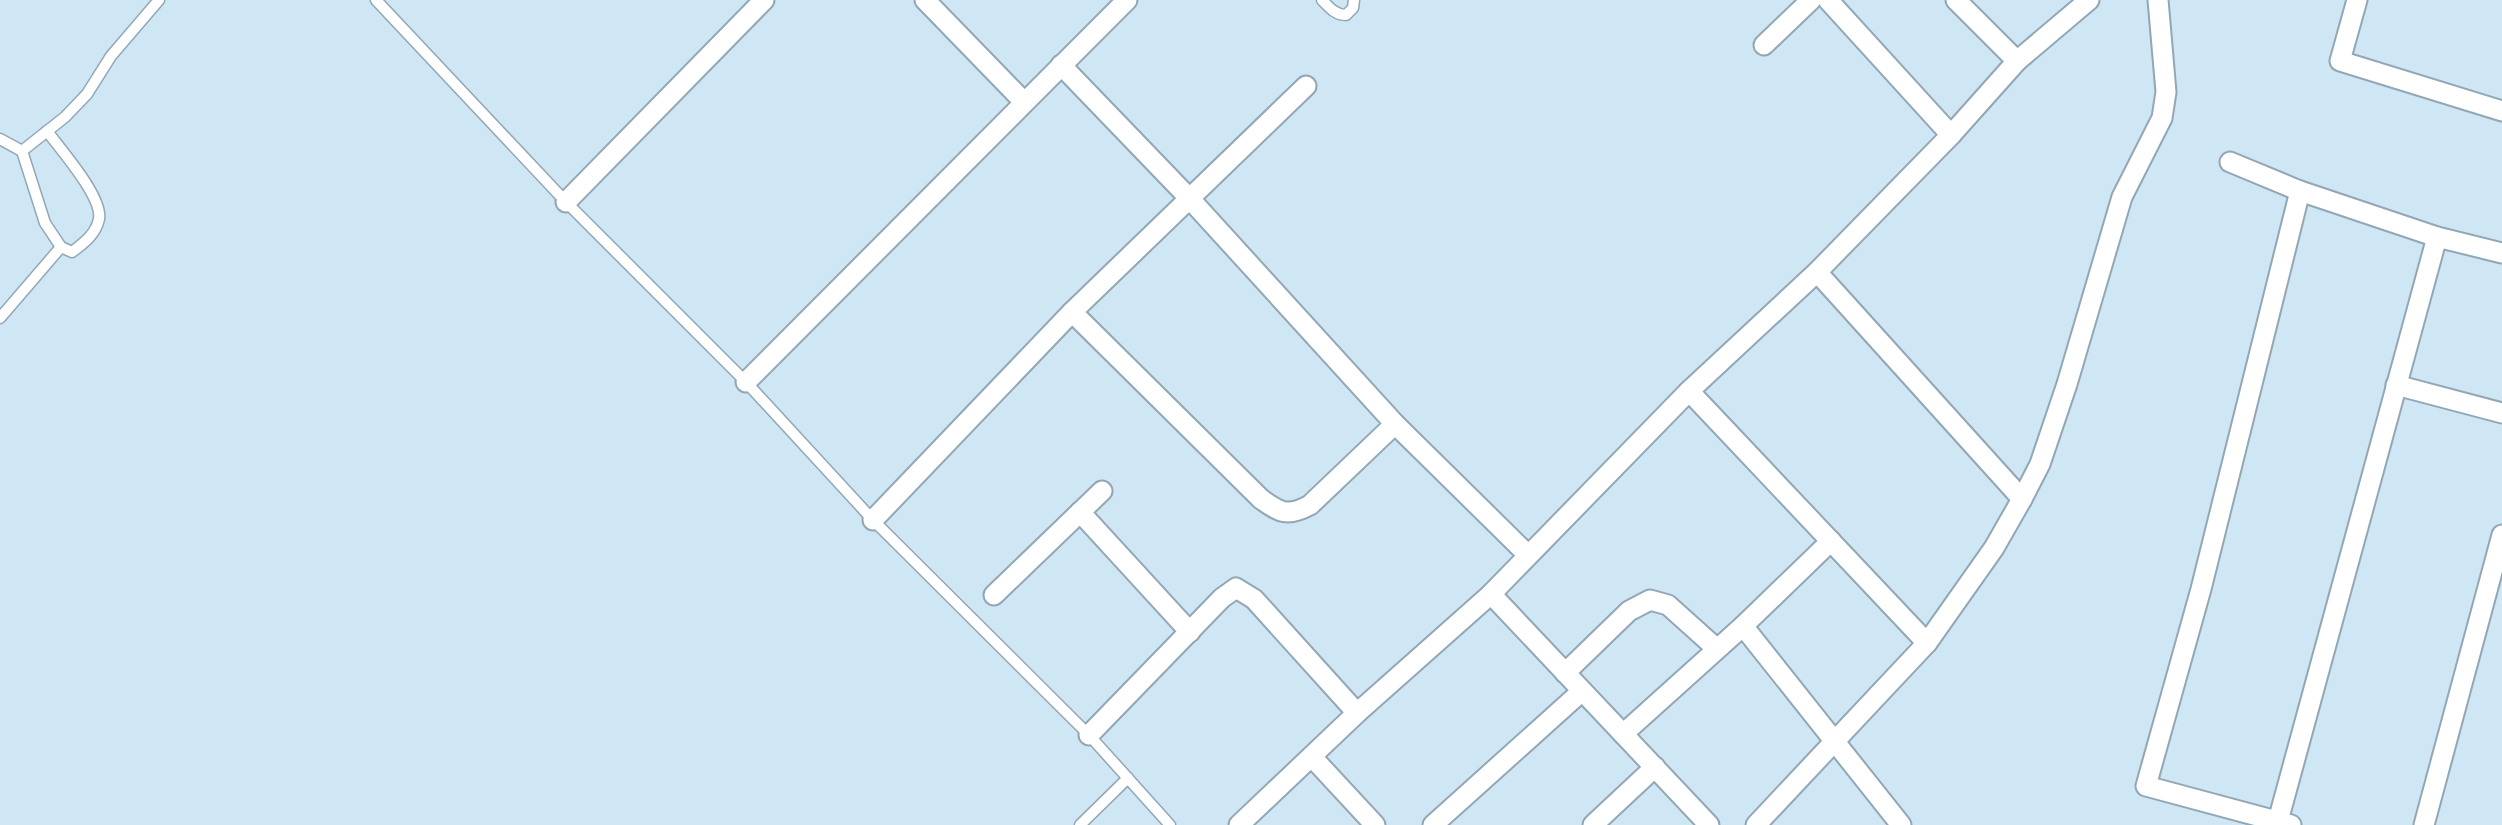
<svg xmlns="http://www.w3.org/2000/svg" width="2502" height="825" viewBox="0 0 2502 825" font-family="'Space Grotesk',sans-serif">
<style>
.lines{fill:none;stroke-linecap:round;stroke-linejoin:round}
.lane-casing{stroke:#92a7b5;stroke-width:13}
.street-casing{stroke:#92a7b5;stroke-width:23}
.lane{stroke:#fff;stroke-width:10}
.street{stroke:#fff;stroke-width:19}
</style>
<rect width="100%" height="100%" fill="#cfe6f5"/>
<g class="lines">
<g class="lane-casing">
<g id="lane">
<path d="M376 0 566 202 746 382 873 520 1089 735 1170 825"/>
<path d="M1322 0C1329 7 1335 15 1346 15L1353 8 1354 0"/>
<path d="M0 139 22 151 65 117 87 94 111 56 159 0"/>
<path d="M22 151 45 223 61 247 72 252C84 243 96 234 99 219 103 197 60 149 47 131"/>
<path d="M0 318 61 247"/>
<path d="M1080 825 1128 778"/>
</g>
</g>
<g class="street-casing">
<g id="street">
<path d="M925 0 1024 102"/>
<path d="M1828 0 1951 135"/>
<path d="M1956 0 2017 61"/>
<path d="M2357 0 2340 61 2502 111"/>
<path d="M1764 45 1811 0"/>
<path d="M1061 65 1190 199 1395 424 1528 555"/>
<path d="M2230 162 2300 191"/>
<path d="M566 202 764 0"/>
<path d="M1072 312 1261 499C1280 513 1288 517 1310 505L1395 424"/>
<path d="M746 382 1127 0"/>
<path d="M2396 385 2502 413"/>
<path d="M1689 391 1927 643"/>
<path d="M2022 499 2040 464 2067 384 2122 197 2162 118 2166 92 2158 0"/>
<path d="M1080 512 1190 632"/>
<path d="M873 520 1072 312 1306 86"/>
<path d="M1491 594 1709 825"/>
<path d="M994 595 1102 491"/>
<path d="M1743 626 1831 541"/>
<path d="M1565 673 1629 611 1650 600 1668 605 1717 649"/>
<path d="M1623 734 1743 626 1901 825"/>
<path d="M1089 735 1222 598 1236 588 1254 599 1357 713"/>
<path d="M1312 757 1375 825"/>
<path d="M2278 821 2437 237"/>
<path d="M1239 825 1357 713 1491 594 1689 391 1817 272 1951 135 2017 61 2089 0"/>
<path d="M1433 825 1582 691"/>
<path d="M1593 825 1655 767"/>
<path d="M1756 825 1927 643 1994 548 2022 499 1817 272"/>
<path d="M2291 825 2146 786 2201 589 2300 191 2437 237 2502 253"/>
<path d="M2424 825 2502 535"/>
</g>
</g>
<use href="#lane" class="lane"/>
<use href="#street" class="street"/>
</g>
</svg>
